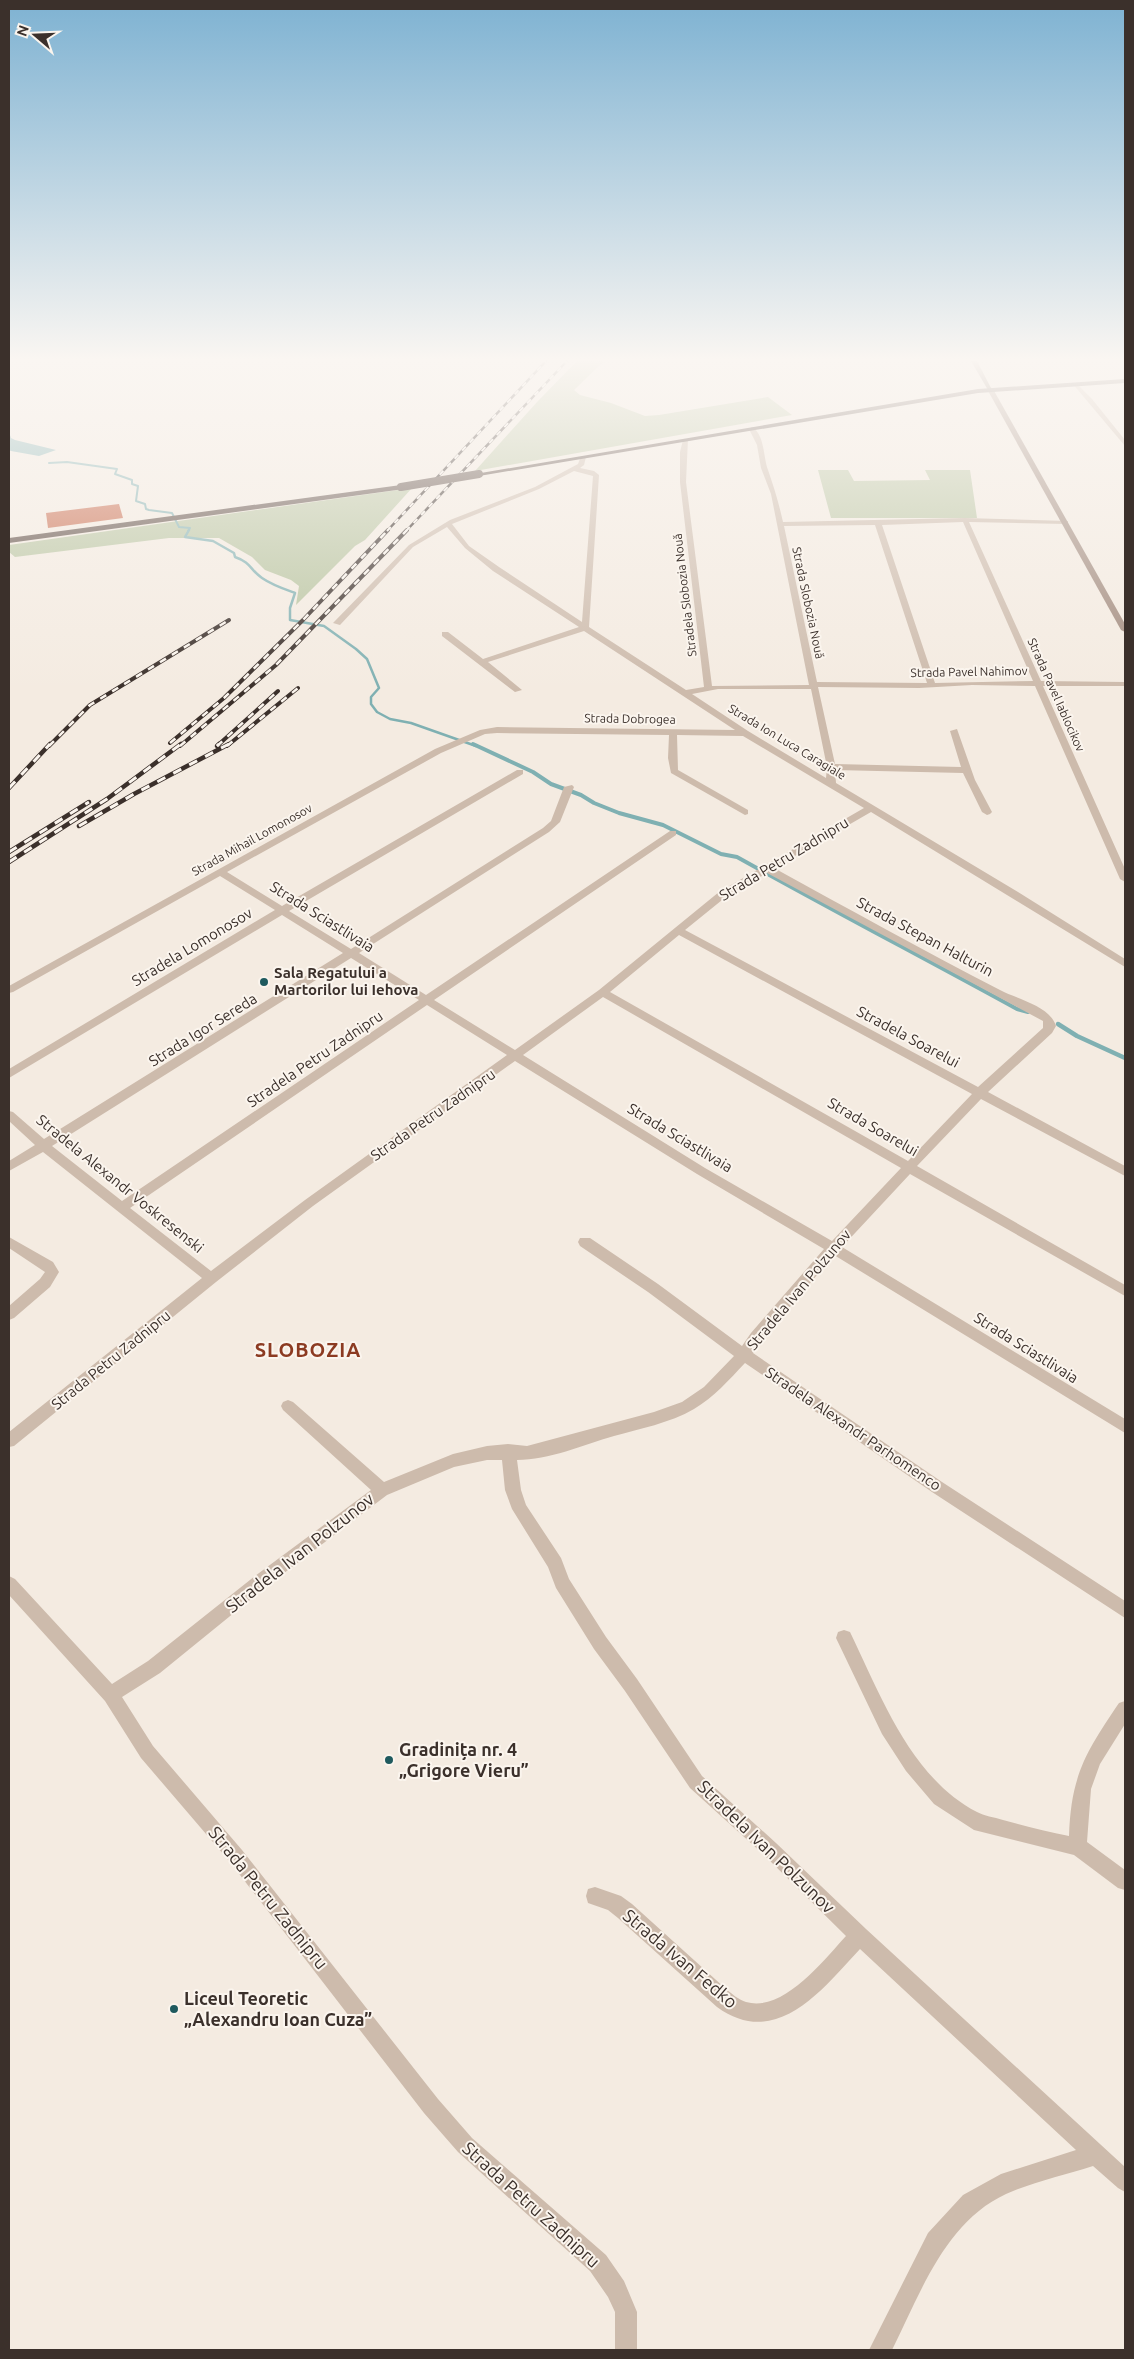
<svg xmlns="http://www.w3.org/2000/svg" width="1134" height="2359" viewBox="0 0 1134 2359" font-family="Ubuntu,sans-serif">
<style>
.green{fill:#b8c4a0}
.water{fill:#7fb0b2}
.lines{fill:none;stroke-linecap:round;stroke-linejoin:round}
.stream-far3{stroke:#7fb0b2;stroke-width:2}
.stream-far2{stroke:#7fb0b2;stroke-width:2.5}
.stream-far1{stroke:#7fb0b2;stroke-width:4}
.stream{stroke:#7fb0b2;stroke-width:4.5}
.building{fill:#c8694b}
.street{fill:#cdbbac;fill-rule:evenodd}
.secondary{fill:#a18a7d;fill-rule:evenodd}
.primary{fill:#7d675c;fill-rule:evenodd}
.highway{fill:#5c4a42;fill-rule:evenodd}
.rail-far2-casing{stroke:#3b302b;stroke-width:2.5}
.rail-far1-casing{stroke:#3b302b;stroke-width:4}
.rail-casing{stroke:#3b302b;stroke-width:4.5}
.rail-far2{stroke:#fbf5ee;stroke-width:2;stroke-dasharray:5.5;stroke-linecap:butt}
.rail-far1{stroke:#fbf5ee;stroke-width:2.5;stroke-dasharray:7;stroke-linecap:butt}
.rail{stroke:#fbf5ee;stroke-width:3;stroke-dasharray:9;stroke-linecap:butt}
.highway-bridge{stroke:#5c4a42;stroke-width:8}
.poi-dot{fill:#1f5a5e;stroke:#fbf5ee;stroke-width:2}
.labels{text-anchor:middle;stroke-width:4;stroke-linejoin:round;paint-order:stroke}
.far-street-label{font-size:12px;fill:#3b302b;stroke:#fbf5ee}
.street-label{font-size:15px;fill:#3b302b;stroke:#fbf5ee}
.poi-label{font-size:15px;font-weight:bold;fill:#3b302b;stroke:#fbf5ee;text-anchor:start}
.near-street-label{font-size:18px;fill:#3b302b;stroke:#fbf5ee}
.near-poi-label{font-size:18px;font-weight:bold;fill:#3b302b;stroke:#fbf5ee;text-anchor:start}
.district-label{font-size:20px;font-weight:bold;letter-spacing:1px;fill:#8c3b22;stroke:#fbf5ee}
</style>
<rect width="100%" height="100%" fill="#f4ebe1"/>
<g class="green">
<path d="M577 361H604L574 390 580 395 611 403 645 416 659 415 768 397 792 415 475 471 538 401Z"/>
<path d="M818 470H848L854 481 930 480 925 470H970L977 518H831Z"/>
<path d="M412 488 365 540 355 546 296 605 299 586 291 580 265 570 252 557 219 538H169L15 557 9 552V545Z"/>
</g>
<path class="water" d="M9 432 11 438 15 440 56 450 39 456 11 451 9 450Z"/>
<g class="lines">
<path class="stream-far3" d="M49 463 67 462 117 469 115 474 132 480V484L138 486 136 501 145 504 146 509 149 510 172 513 179 527 190 528 188 531"/>
<path class="stream-far2" d="M189 530 185 537 213 541 234 553 235 557C252 563 249 569 262 578 272 585 284 589 295 593L290 608V620L324 626 356 649 367 659 379 688 371 697V704L377 712 390 719 411 723 476 746"/>
<path class="stream-far1" d="M473 744 533 772 551 784 581 795 594 803 619 813 663 825 721 854 737 857C830 909 924 958 1017 1009L1028 1012"/>
<path class="stream" d="M1058 1024 1077 1036 1125 1058"/>
</g>
<path class="building" d="M119 504 123 518 48 528 46 513Z"/>
<g class="lines">
<g class="street">
<path d="M1072 383H1076L1092 399 1125 440V446Z"/>
<path d="M752 427C765 435 763 457 768 470 774 487 779 504 783 522L965 518 1068 521V523L1066 524 969 522 1041 681 1125 682V686H1043L1125 869V882L1120 879 1035 686 972 685 919 688 818 687 835 764 961 767 950 731 957 729 975 780 992 812 990 814 987 815 982 812 963 773 835 770 836 783 1018 892 1125 959V967L871 812 774 868C849 909 924 951 1000 990 1017 999 1050 1006 1056 1026L1052 1033 988 1092 1125 1166V1176L981 1099 917 1166 1125 1285V1296L910 1174 842 1247 1125 1419V1433L834 1255 761 1341 753 1353 942 1482 1125 1601V1618L932 1492 745 1363C729 1380 714 1397 694 1409 670 1423 639 1429 614 1436 583 1445 549 1460 517 1460L521 1490 526 1505 561 1558 569 1579 606 1637 637 1679 702 1776 776 1843 866 1929 1125 2167V2192L1118 2188 1093 2166C1065 2175 1033 2182 1006 2194 945 2222 920 2294 892 2350H869L928 2233 963 2195 1001 2174 1076 2150 860 1949C822 1990 776 2050 717 2007L618 1918 608 1910 588 1903 586 1896 588 1889 595 1887 621 1896 632 1904 726 1989C732 1994 739 2000 746 2002 783 2013 824 1960 846 1936L764 1855 690 1788 625 1691 594 1649 556 1588 548 1567 512 1509 505 1490 502 1460H487L454 1467 387 1495 267 1586 160 1673 122 1697 153 1746 242 1850 438 2099 472 2138 606 2255 624 2281 637 2312V2350H615V2312L608 2297 590 2271 458 2152 424 2113 230 1862 141 1758 105 1701 9 1595V1576L15 1579 112 1684 148 1661 255 1576 371 1490 283 1410 281 1406 283 1402 288 1400 293 1402 384 1482 453 1454 487 1446 508 1444 527 1446 654 1412 682 1402 704 1387 734 1356 648 1292 580 1246 578 1242 580 1238H590L658 1284 742 1346 751 1333 824 1249 697 1174 515 1061 313 1206 216 1282 14 1446 9 1447V1432L202 1278 43 1152 9 1171V1161L35 1145 9 1121V1111L13 1112 44 1139 343 953 282 915 9 1078V1069L275 910 220 876 13 992 9 993V986L435 749 480 730 497 727 735 730 584 631 488 662 522 690 515 692 442 636V632H448L483 659 579 627 493 571 465 548 447 527 413 547 340 625 333 623 409 545 450 520 535 487 578 464 581 456 586 457 584 465 580 468 594 471 599 475 589 627 686 690 704 687 680 482V452L683 440 688 439 686 482 712 686 809 685 771 494 761 468 757 445 749 429ZM574 471 593 476 582 622 499 567 469 546 452 524 539 489ZM963 522 1033 681 935 683 882 525ZM875 525 927 683 817 682 784 526ZM718 689H811L827 767 826 778 748 731 692 694ZM497 733 669 735 668 758 671 773 745 815 748 814V810L678 770 677 735 743 736 864 808 719 892 599 990 515 1050 434 1000 676 835V831H670L426 995 359 953 549 832 560 822 574 787 572 785 564 787 551 821 543 828 351 949 289 911 523 774V770H517L282 906 227 872 441 753 485 734ZM767 873 1043 1021V1028L978 1087 685 930 727 896ZM679 935 972 1094 908 1161 610 992ZM351 958 419 1000 122 1201 52 1146ZM603 997 901 1168 832 1241 705 1168 523 1055ZM427 1005 507 1055 305 1200 211 1271 130 1208Z"/>
<path d="M9 1237 53 1262 59 1272 50 1287 14 1318 9 1320V1306L40 1279 45 1272 9 1248Z"/>
<path d="M844 1630 850 1632C881 1696 911 1778 977 1812 984 1816 994 1817 1003 1820 1025 1826 1047 1832 1069 1836 1071 1775 1086 1752 1119 1703L1125 1701V1724L1100 1764 1091 1789 1087 1842 1125 1870V1890L1118 1888 1074 1855 974 1830 934 1804 906 1771 882 1734 836 1638 838 1632Z"/>
</g>
<path class="secondary" d="M990 387 993 389 1125 624V632L1121 630 987 389Z"/>
<path class="primary" d="M971 361H977L992 390H988Z"/>
<g class="highway">
<path d="M1125 379V383L978 393 479 476 475 474 978 389Z"/>
<path d="M401 485 405 487 404 489 9 543V538Z"/>
</g>
<g class="rail-far2-casing">
<g id="rail-far2">
<path d="M387 531 546 361"/>
<path d="M406 531 567 361"/>
</g>
</g>
<g class="rail-far1-casing">
<g id="rail-far1">
<path d="M170 743 224 698 303 620 388 530"/>
<path d="M49 746 90 705 229 620"/>
<path d="M180 746 276 665 407 530"/>
<path d="M217 746 278 691"/>
<path d="M227 746 298 688"/>
</g>
</g>
<g class="rail-casing">
<g id="rail">
<path d="M217 746 219 744"/>
<path d="M9 788 50 744"/>
<path d="M79 826 134 794 229 744"/>
<path d="M9 852 89 802"/>
<path d="M9 862 107 799 181 744"/>
</g>
</g>
<use href="#rail-far2" class="rail-far2"/>
<use href="#rail-far1" class="rail-far1"/>
<use href="#rail" class="rail"/>
<path class="highway-bridge" d="M401 487 479 474"/>
</g>
<linearGradient id="sky" x2="0" y2="1"><stop stop-color="#7eb2d2"/><stop offset="0.52" stop-color="#faf6f2"/><stop offset="1" stop-color="#faf6f2" stop-opacity="0"/></linearGradient>
<rect width="1134" height="691" fill="url(#sky)"/>
<g class="poi-dot">
<circle cx="264" cy="982" r="5"/>
<circle cx="389" cy="1760" r="5"/>
<circle cx="174" cy="2009" r="5"/>
</g>
<g class="labels">
<g class="far-street-label">
<text transform="translate(685 595) rotate(-97)" y="4">Stradela Slobozia Nouă</text>
<text transform="translate(808 603) rotate(78)" y="4">Strada Slobozia Nouă</text>
<text transform="translate(969 672) rotate(-1)" y="4">Strada Pavel Nahimov</text>
<text transform="translate(1056 695) rotate(66)" y="4">Strada Pavel Iablocikov</text>
<text transform="translate(630 719) rotate(1)" y="4">Strada Dobrogea</text>
<text transform="translate(787 742) rotate(31)" y="4">Strada Ion Luca Caragiale</text>
<text transform="translate(252 840) rotate(-29)" y="4">Strada Mihail Lomonosov</text>
</g>
<g class="street-label">
<text transform="translate(784 859) rotate(-31)" y="5">Strada Petru Zadnipru</text>
<text transform="translate(322 917) rotate(32)" y="5">Strada Sciastlivaia</text>
<text transform="translate(925 937) rotate(28)" y="5">Strada Stepan Halturin</text>
<text transform="translate(192 947) rotate(-31)" y="5">Stradela Lomonosov</text>
<text transform="translate(203 1030) rotate(-32)" y="5">Strada Igor Sereda</text>
<text transform="translate(908 1037) rotate(28)" y="5">Stradela Soarelui</text>
<text transform="translate(315 1059) rotate(-34)" y="5">Stradela Petru Zadnipru</text>
<text transform="translate(433 1115) rotate(-35)" y="5">Strada Petru Zadnipru</text>
<text transform="translate(873 1127) rotate(30)" y="5">Strada Soarelui</text>
<text transform="translate(680 1138) rotate(31)" y="5">Strada Sciastlivaia</text>
<text transform="translate(120 1184) rotate(39)" y="5">Stradela Alexandr Voskresenski</text>
<text transform="translate(799 1290) rotate(-50)" y="5">Stradela Ivan Polzunov</text>
<text transform="translate(1026 1348) rotate(32)" y="5">Strada Sciastlivaia</text>
<text transform="translate(111 1360) rotate(-39)" y="5">Strada Petru Zadnipru</text>
<text transform="translate(853 1429) rotate(34)" y="5">Stradela Alexandr Parhomenco</text>
</g>
<g class="poi-label">
<text x="274" y="978">Sala Regatului a<tspan x="274" dy="17">Martorilor lui Iehova</tspan></text>
</g>
<g class="near-street-label">
<text transform="translate(300 1553) rotate(-38)" y="6">Stradela Ivan Polzunov</text>
<text transform="translate(766 1847) rotate(44)" y="6">Stradela Ivan Polzunov</text>
<text transform="translate(268 1898) rotate(51)" y="6">Strada Petru Zadnipru</text>
<text transform="translate(680 1959) rotate(40)" y="6">Strada Ivan Fedko</text>
<text transform="translate(531 2205) rotate(42)" y="6">Strada Petru Zadnipru</text>
</g>
<g class="near-poi-label">
<text x="399" y="1756">Gradinița nr. 4<tspan x="399" dy="21">„Grigore Vieru”</tspan></text>
<text x="184" y="2005">Liceul Teoretic<tspan x="184" dy="21">„Alexandru Ioan Cuza”</tspan></text>
</g>
<g class="district-label">
<text x="308" y="1357">SLOBOZIA</text>
</g>
</g>
<rect width="1134" height="2359" fill="none" stroke="#3b302b" stroke-width="20"/>
<g transform="translate(35 35) rotate(289)" stroke="#fbf5ee" stroke-width="4" paint-order="stroke">
<path d="M0-4L9 19L0 12L-9 19Z" fill="#3b302b"/>
<text y="-8" font-size="14" font-weight="bold" text-anchor="middle" fill="#3b302b">N</text>
</g>
</svg>
